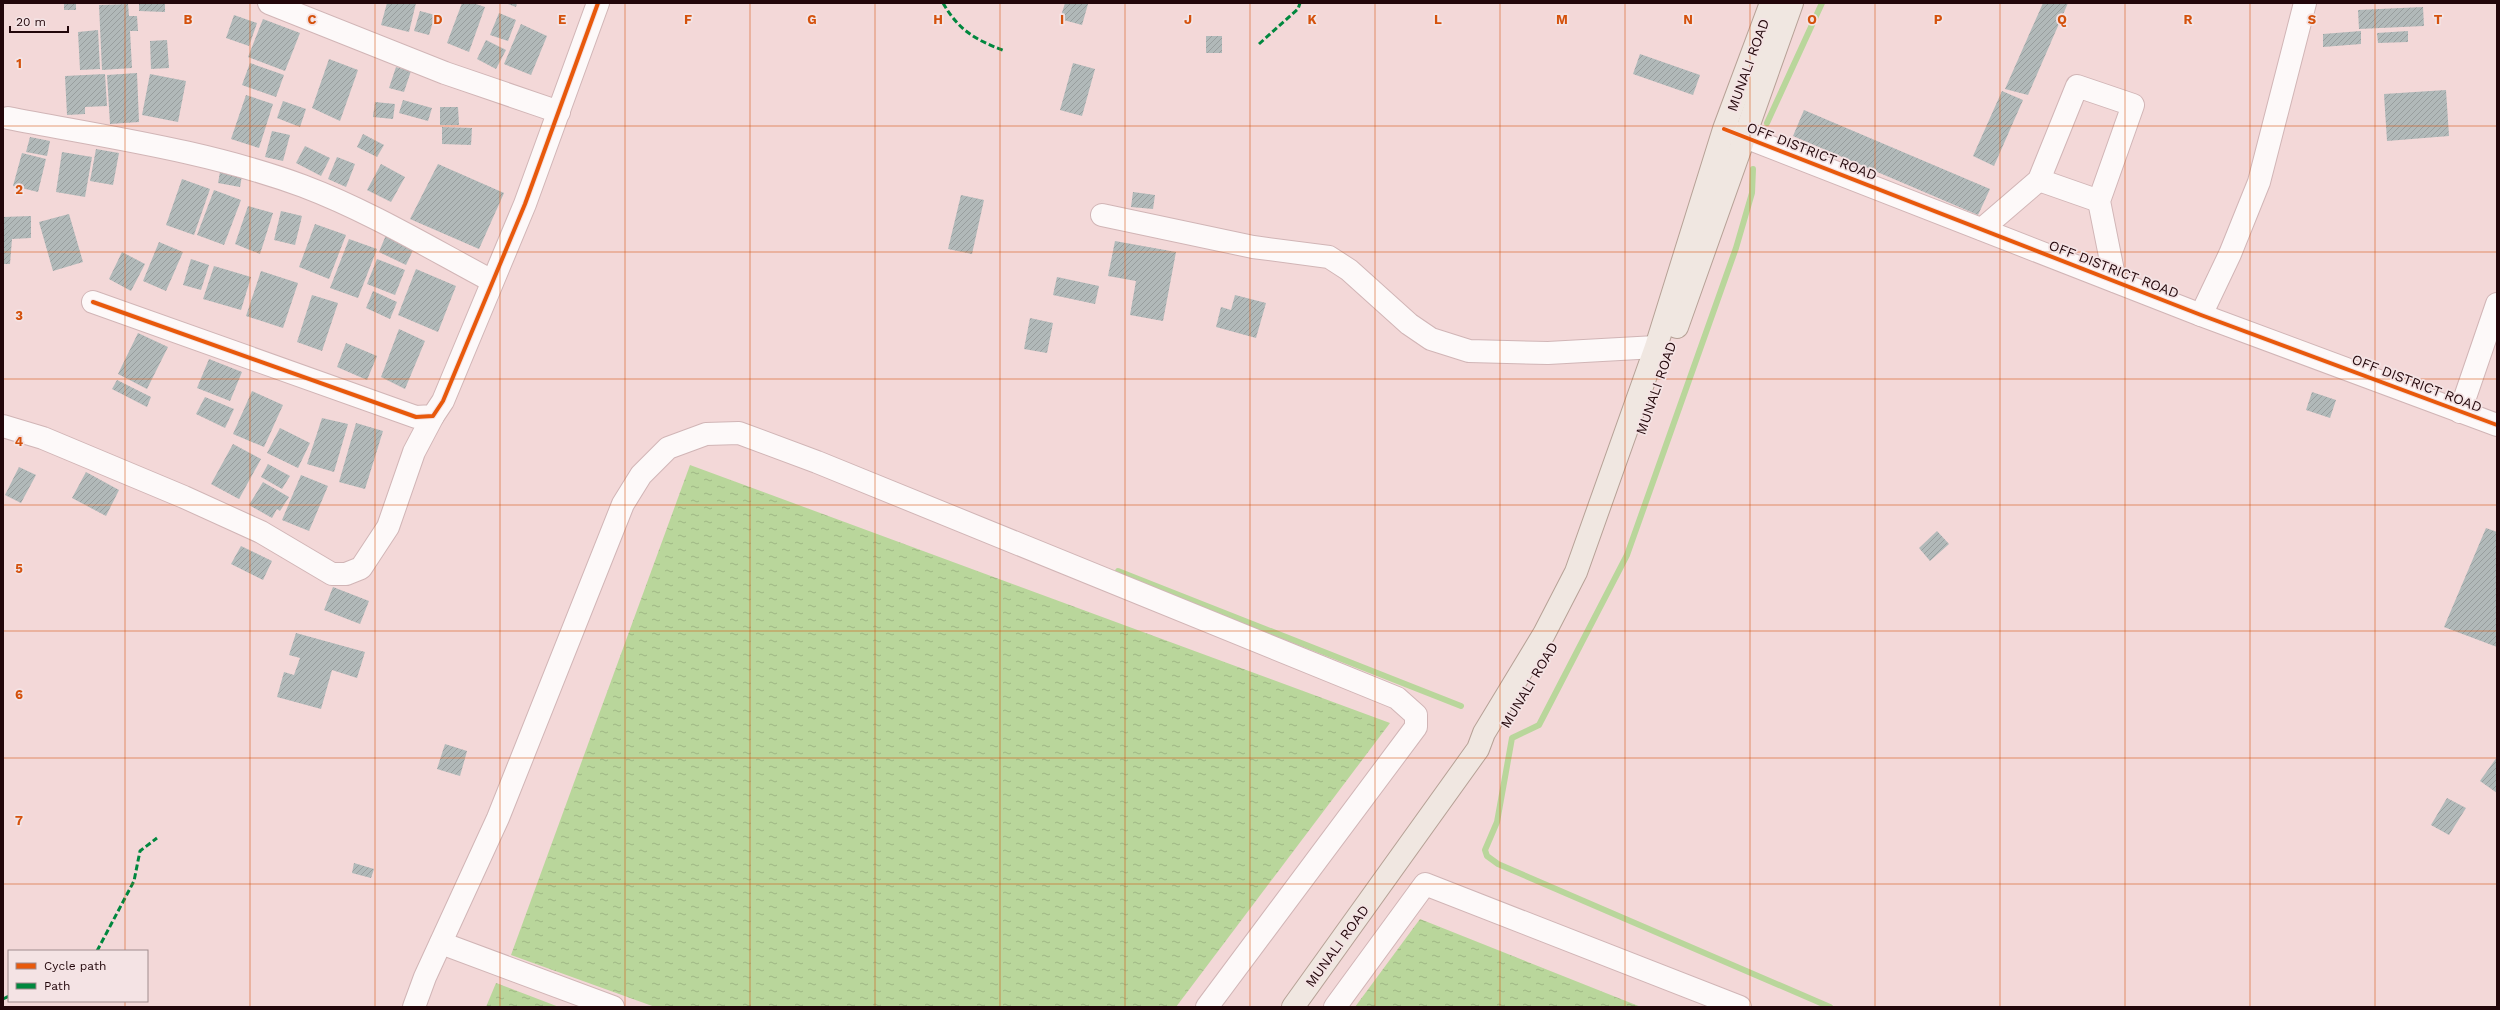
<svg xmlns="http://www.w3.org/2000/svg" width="2500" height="1010" viewBox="0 0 2500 1010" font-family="'Work Sans',sans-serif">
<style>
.water{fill:url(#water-ripples)}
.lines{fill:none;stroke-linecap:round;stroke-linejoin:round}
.stream{stroke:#b9d69b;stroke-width:6}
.building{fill:url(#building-hatch)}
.minor-casing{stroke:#d1b5b6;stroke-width:24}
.major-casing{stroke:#b6a196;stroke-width:24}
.minor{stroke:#fdf9f9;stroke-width:22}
.major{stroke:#f0e7e1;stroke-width:22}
.quiet{stroke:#00873e;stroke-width:3;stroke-dasharray:6 3;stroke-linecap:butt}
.cycleway-casing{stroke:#f4e3e4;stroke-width:6}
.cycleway{stroke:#e8590c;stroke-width:4}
.grid{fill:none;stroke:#d4510c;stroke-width:1;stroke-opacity:0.55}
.labels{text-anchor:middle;stroke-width:3.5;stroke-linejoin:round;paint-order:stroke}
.street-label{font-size:14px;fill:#22060a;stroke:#f4e3e4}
.grid-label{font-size:13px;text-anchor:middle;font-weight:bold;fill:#d4510c;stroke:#f4e3e4;stroke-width:3.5;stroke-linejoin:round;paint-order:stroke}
</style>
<defs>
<pattern id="water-ripples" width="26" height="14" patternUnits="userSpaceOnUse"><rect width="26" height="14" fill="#b9d69b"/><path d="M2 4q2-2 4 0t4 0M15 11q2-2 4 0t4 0" fill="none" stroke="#9fb684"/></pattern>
<pattern id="building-hatch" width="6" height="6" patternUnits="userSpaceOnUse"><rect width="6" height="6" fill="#b1b9b9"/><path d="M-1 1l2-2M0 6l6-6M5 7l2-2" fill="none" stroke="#989e9e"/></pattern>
</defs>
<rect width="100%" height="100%" fill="#f3d8d8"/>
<g class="water">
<path d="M690 465 1390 723 1176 1007H655L511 955Z"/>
<path d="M1420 919 1641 1007H1355Z"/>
<path d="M496 983 559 1007H486Z"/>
</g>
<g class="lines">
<g class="stream">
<path d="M1767 123 1822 3"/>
<path d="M1753 169 1752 193 1736 248 1627 555 1539 725 1512 738 1497 822 1485 850 1487 856 1498 864 1830 1007"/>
<path d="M1118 571 1461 706"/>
</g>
</g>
<g class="building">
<rect x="64" y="3" width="12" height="7"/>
<path d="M139 3H165V12L139 11Z"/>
<path d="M387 3H416L409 32 381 25Z"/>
<path d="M462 3H473L485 7 469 52 447 43Z"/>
<path d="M505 3H517L516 7Z"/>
<path d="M1065 3 1088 4 1082 25 1060 19Z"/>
<path d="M2043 3H2068L2028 95 2005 89Z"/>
<path d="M128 4 129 16H137L138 31H130L132 68 102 70 99 5Z"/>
<path d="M2423 7 2424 26 2359 29 2358 10Z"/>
<path d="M420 11 435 15 429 35 414 31Z"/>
<path d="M499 13 516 20 508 41 490 35Z"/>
<path d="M234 15 257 23 249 46 226 38Z"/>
<path d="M263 19 300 33 285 71 248 57Z"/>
<path d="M521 24 547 36 531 75 504 64Z"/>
<path d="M98 30 100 69 80 70 78 32Z"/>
<path d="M2361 31V44L2323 47V34Z"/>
<path d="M2408 31V42L2378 43 2377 33Z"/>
<rect x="1206" y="36" width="16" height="17"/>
<path d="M167 40 169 68 151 69 150 41Z"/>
<path d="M486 40 506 50 496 69 477 59Z"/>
<path d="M1640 54 1700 75 1693 95 1633 74Z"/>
<path d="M329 59 358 70 340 121 312 108Z"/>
<path d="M250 63 284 75 276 97 242 85Z"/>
<path d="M1073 63 1095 69 1082 116 1060 110Z"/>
<path d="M396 67 411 71 404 92 389 88Z"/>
<path d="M137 73 139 122 110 124 107 75Z"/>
<path d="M105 74 107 106 85 107V114L67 115 65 76Z"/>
<path d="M150 74 186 81 178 122 142 115Z"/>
<path d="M2446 90 2449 136 2387 141 2384 94Z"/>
<path d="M2002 91 2023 100 1994 166 1973 156Z"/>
<path d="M246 95 273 104 259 148 231 139Z"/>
<path d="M403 100 432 108 428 121 399 113Z"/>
<path d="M283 101 306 109 300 127 277 118Z"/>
<path d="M375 102 395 104 393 119 373 117Z"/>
<path d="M440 107H458L459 125H440Z"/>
<path d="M1804 110 1990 189 1978 215 1793 136Z"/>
<path d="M442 127 472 128 471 145 442 144Z"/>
<path d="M272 131 290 135 283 161 265 157Z"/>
<path d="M363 134 384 145 377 157 357 147Z"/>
<path d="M30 137 50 141 47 156 26 152Z"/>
<path d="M305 146 330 158 321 176 296 163Z"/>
<path d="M96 149 119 153 113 185 90 181Z"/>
<path d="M62 152 92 157 85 197 56 192Z"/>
<path d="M22 153 46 159 38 192 13 186Z"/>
<path d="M337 157 355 164 346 187 328 179Z"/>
<path d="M381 164 405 177 391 202 367 190Z"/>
<path d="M438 164 504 193 479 249 410 219Z"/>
<path d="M220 172 242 176 240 187 218 183Z"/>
<path d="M182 179 210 189 194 235 166 225Z"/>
<path d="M214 190 241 200 224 245 197 235Z"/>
<path d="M1133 192 1155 195 1153 209 1131 207Z"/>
<path d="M961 195 984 200 972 254 948 249Z"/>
<path d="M248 206 273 213 260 254 235 244Z"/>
<path d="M281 211 302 216 295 245 274 240Z"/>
<path d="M69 214 83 262 53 271 39 222Z"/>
<path d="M31 216V238L12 239 10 264H3V217Z"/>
<path d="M315 224 346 235 329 279 299 267Z"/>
<path d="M386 235 414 248 406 265 379 252Z"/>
<path d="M349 239 377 249 358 298 330 288Z"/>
<path d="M1115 241 1176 252 1163 321 1130 315 1136 281 1108 276Z"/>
<path d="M159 242 183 252 166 291 143 281Z"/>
<path d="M122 252 145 264 131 291 109 279Z"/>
<path d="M191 259 209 265 201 290 183 285Z"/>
<path d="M377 259 405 270 395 295 367 284Z"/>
<path d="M214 266 251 277 241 310 203 299Z"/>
<path d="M416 269 456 286 438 332 398 315Z"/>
<path d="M261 271 298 283 283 328 246 316Z"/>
<path d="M1057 277 1099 286 1095 304 1053 295Z"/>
<path d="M373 291 397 302 390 319 366 308Z"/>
<path d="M312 295 338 303 322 351 297 342Z"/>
<path d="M1235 295 1266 303 1256 338 1216 327 1221 307 1231 310Z"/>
<path d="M1030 318 1053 323 1047 353 1024 349Z"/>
<path d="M399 329 425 341 405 389 381 377Z"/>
<path d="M138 333 168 347 147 389 118 374Z"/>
<path d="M346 343 377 356 367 380 337 367Z"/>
<path d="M209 359 242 372 230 401 197 388Z"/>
<path d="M117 380 151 397 147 407 112 389Z"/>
<path d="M252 391 283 405 264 447 233 434Z"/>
<path d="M2312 392 2336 400 2330 418 2306 410Z"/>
<path d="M205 397 234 409 225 428 196 414Z"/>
<path d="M322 418 348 424 334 472 307 464Z"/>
<path d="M356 423 383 431 365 489 339 482Z"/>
<path d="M280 428 310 443 298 468 267 453Z"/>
<path d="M233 444 261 459 239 499 211 484Z"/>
<path d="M268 464 290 476 282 489 261 477Z"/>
<path d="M19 467 36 475 21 503 5 495Z"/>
<path d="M86 472 119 490 106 516 72 498Z"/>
<path d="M301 475 328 486 309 531 282 520Z"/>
<path d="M263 482 289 497 280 511 277 509 272 518 249 505Z"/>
<path d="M2486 528 2497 532V647L2444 627Z"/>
<path d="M1937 531 1949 544 1930 561 1919 548Z"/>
<path d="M241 546 272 561 263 580 231 564Z"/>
<path d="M333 587 369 601 360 624 324 610Z"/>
<path d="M296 633 365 652 357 678 332 670 321 709 277 697 284 672 294 675 300 658 289 655Z"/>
<path d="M445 744 467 751 460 776 437 769Z"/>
<path d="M2497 757V793L2480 781Z"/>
<path d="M2447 798 2466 808 2449 835 2431 825Z"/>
<path d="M354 863 374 869 371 878 352 873Z"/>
</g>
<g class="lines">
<g class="minor-casing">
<g id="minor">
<path d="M269 3 445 73 559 112"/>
<path d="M8 118C106 137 208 151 303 186 369 211 430 248 492 281"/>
<path d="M1727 130 2201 315 2497 425"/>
<path d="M2039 180 2099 201"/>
<path d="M1102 215 1253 247 1329 257 1349 270 1409 324 1431 339 1469 351 1548 353 1656 347"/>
<path d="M1982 229 2039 180 2077 86 2133 105 2099 201 2115 281"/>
<path d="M93 302 416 417 433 416 443 401 525 204 598 3"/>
<path d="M2201 315 2230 254 2259 182 2305 3"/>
<path d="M2460 412 2497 304"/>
<path d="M3 426 43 438 184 497 261 532 332 574H346L361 568 388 527 414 452 433 416"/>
<path d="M441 943 613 1007"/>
<path d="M414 1007 425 977 498 818 623 504 641 475 668 448 706 434 739 433 817 462 1397 698 1416 715V727L1207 1007"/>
<path d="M1335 1007 1425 884 1740 1007"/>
</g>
</g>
<g class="major-casing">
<g id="major">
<path d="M1677 327 1792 3"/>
<path d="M1293 1007 1478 749 1484 733 1544 634 1576 572 1656 347 1724 129 1771 3"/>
</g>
</g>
<use href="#minor" class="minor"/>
<use href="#major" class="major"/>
<g class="quiet">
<path d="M943 3C959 31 976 40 1005 51"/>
<path d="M1259 44 1298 9 1300 3"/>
<path d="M97 951 134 881 140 851 157 838"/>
<path d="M3 999 9 996"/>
</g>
<g class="cycleway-casing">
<g id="cycleway">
<path d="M1724 129 2201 315 2497 425"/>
<path d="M93 302 416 417 433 416 443 401 525 204 598 3"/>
</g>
</g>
<use href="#cycleway" class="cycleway"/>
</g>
<path class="grid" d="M125 3V951M250 3V1007M375 3V1007M500 3V1007M625 3V1007M750 3V1007M875 3V1007M1000 3V1007M1125 3V1007M1250 3V1007M1375 3V1007M1500 3V1007M1625 3V1007M1750 3V1007M1875 3V1007M2000 3V1007M2125 3V1007M2250 3V1007M2375 3V1007M3 126H2497M3 252H2497M3 379H2497M3 505H2497M3 631H2497M3 758H2497M3 884H2497M125 1001V1007"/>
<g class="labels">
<g class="street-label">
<text transform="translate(1748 65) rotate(-70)" y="5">MUNALI ROAD</text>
<text transform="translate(1812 151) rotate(21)" y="5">OFF DISTRICT ROAD</text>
<text transform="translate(2114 269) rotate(21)" y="5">OFF DISTRICT ROAD</text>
<text transform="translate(2417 383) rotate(21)" y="5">OFF DISTRICT ROAD</text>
<text transform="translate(1656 388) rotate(-71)" y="5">MUNALI ROAD</text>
<text transform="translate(1529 685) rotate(-59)" y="5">MUNALI ROAD</text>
<text transform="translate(1337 946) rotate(-54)" y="5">MUNALI ROAD</text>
</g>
</g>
<g class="grid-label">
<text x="188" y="24">B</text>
<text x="312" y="24">C</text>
<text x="438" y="24">D</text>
<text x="562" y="24">E</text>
<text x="688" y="24">F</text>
<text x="812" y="24">G</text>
<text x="938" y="24">H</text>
<text x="1062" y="24">I</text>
<text x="1188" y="24">J</text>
<text x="1312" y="24">K</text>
<text x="1438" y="24">L</text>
<text x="1562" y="24">M</text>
<text x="1688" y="24">N</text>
<text x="1812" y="24">O</text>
<text x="1938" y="24">P</text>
<text x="2062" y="24">Q</text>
<text x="2188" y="24">R</text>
<text x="2312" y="24">S</text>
<text x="2438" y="24">T</text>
<text x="19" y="68">1</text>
<text x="19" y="194">2</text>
<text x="19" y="320">3</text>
<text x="19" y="446">4</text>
<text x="19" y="573">5</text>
<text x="19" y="699">6</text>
<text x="19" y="825">7</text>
</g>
<rect width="2500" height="1010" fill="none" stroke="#22060a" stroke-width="8"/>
<rect x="8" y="950" width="140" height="52" fill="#f4e3e4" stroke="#a08b8d"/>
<rect x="16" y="963" width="20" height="6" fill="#e8590c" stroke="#a08b8d"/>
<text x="44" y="970" font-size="12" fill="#22060a">Cycle path</text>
<rect x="16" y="983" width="20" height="6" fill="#00873e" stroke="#a08b8d"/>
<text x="44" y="990" font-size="12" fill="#22060a">Path</text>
<path d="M10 26v6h58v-6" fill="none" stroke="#22060a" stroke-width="2"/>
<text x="16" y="26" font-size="12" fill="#22060a" stroke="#f4e3e4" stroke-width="3" paint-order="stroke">20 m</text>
</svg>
